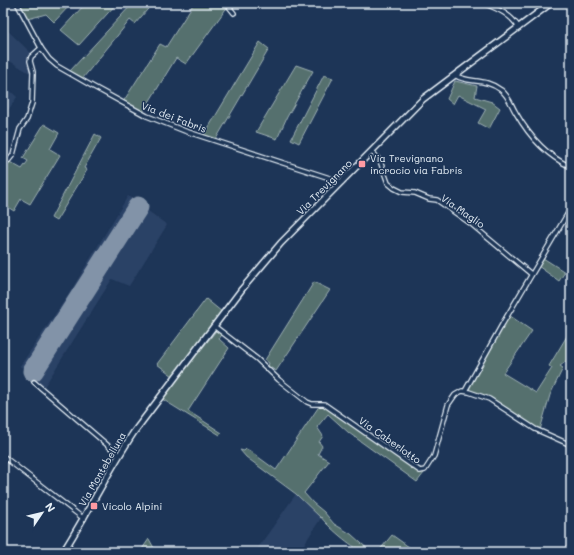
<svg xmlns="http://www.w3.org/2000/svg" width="574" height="555" viewBox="0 0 574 555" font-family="Mali,sans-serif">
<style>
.built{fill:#2b4266}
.green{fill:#55706e;stroke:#9eb0b3}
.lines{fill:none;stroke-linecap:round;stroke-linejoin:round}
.stream{stroke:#84a2b4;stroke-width:1}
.runway{stroke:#8293a8;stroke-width:21}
.street-casing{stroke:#e8f1f8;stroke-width:6}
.secondary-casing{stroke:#e8f1f8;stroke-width:8}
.street{stroke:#1d3557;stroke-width:3.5}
.secondary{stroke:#1d3557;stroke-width:5}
.poi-dot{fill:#ff9aa2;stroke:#1d3557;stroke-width:1.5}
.labels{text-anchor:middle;stroke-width:3;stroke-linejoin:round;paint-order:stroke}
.street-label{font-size:10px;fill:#e8f1f8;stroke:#1d3557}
.poi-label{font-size:10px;fill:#e8f1f8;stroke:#1d3557;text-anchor:start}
</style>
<rect width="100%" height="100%" fill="#1d3557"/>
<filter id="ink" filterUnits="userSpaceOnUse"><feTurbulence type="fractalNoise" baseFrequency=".025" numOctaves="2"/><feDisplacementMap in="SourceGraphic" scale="8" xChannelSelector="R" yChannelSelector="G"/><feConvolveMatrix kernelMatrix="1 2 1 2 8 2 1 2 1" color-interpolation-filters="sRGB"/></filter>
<g filter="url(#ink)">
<g class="built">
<path d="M117 3H133L124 12Z"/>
<path d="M3 26 32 54 33 75 8 60 3 67Z"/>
<path d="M7 88 17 97 3 118V93Z"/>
<path d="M128 196 167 225 129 286 112 279 44 387H43L20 366 69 294Z"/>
<path d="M296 494 321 518 299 552H255Z"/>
</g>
<g class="green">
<path d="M19 3H72L54 22 46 14 28 19Z"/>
<path d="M86 3H117L79 45 61 30Z"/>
<path d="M133 3H153L135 24 130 20 83 78 70 71Z"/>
<path d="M194 3H225L228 6 186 64 176 58 143 112 123 102 160 44 166 47Z"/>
<path d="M260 42 269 49 216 139 204 135Z"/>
<path d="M296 65 313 71 287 117 277 139 256 132Z"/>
<path d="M324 75 333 78 299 143 291 139Z"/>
<path d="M455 81 477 86 475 97 492 102 500 108 489 129 478 123 486 109 458 95 453 104 447 99Z"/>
<path d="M44 124 59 133 50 149 60 155 30 204 21 199 14 211 3 204V162L6 160 22 169 28 161 23 158Z"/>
<path d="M95 134 101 138 84 168 87 170 56 221 51 218Z"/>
<path d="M543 258 565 272 559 281 538 266Z"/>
<path d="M314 282 330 290 276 371 268 366 269 363 265 360Z"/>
<path d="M206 299 222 312 213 326 173 376 157 364Z"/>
<path d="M506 313 532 331 503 373 536 393 552 368 549 366 570 331H571C571 346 574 357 560 366L563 368 550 395 540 430 495 401 464 390Z"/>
<path d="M219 327 223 333 219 339 229 348 188 411 222 433 220 435 162 399Z"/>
<path d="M322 402 424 473 417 482 349 433 328 414 317 427 323 436 319 442 322 446 318 454 329 461 304 493 313 503 324 512 334 524 351 534 371 552C368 552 364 553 362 551 353 548 326 525 321 517V518L296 494 246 457 240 450 244 451 246 449 250 451 276 470Z"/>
<path d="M392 535 416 552H378Z"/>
<path d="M149 539 154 548 158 549 156 552H140Z"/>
</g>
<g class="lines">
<path class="stream" d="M468 552 472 550 473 552"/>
<path class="runway" d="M33 371 138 207"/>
<g class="street-casing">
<g id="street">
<path d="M17 3 41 48 49 59 57 66 92 86 147 116 185 131 342 182"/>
<path d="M226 3 234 13"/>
<path d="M483 3C498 9 511 14 519 28"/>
<path d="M455 75C467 84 485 77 501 90 509 96 511 105 516 113 529 136 547 156 571 167"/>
<path d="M372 151 380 161 388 183 394 188 402 192 415 193 429 199 437 200 470 223 531 274"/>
<path d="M3 164 9 160 13 155 20 129 27 119 32 103 33 72 30 61 31 57 41 48"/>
<path d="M214 326 257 359 279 380 307 402 312 404H324L420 471 425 470 434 456 448 405 455 395 462 391 469 392 489 399 535 429 571 445"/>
<path d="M34 382 119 455"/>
<path d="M465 391 503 323 571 208"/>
<path d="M3 456 84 519"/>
</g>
</g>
<g class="secondary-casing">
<path id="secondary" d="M63 552C88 513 108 471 134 432L242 289 281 243 423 99 551 3"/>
</g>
<use href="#street" class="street"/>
<use href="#secondary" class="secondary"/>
</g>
</g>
<g class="poi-dot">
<rect x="358" y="160" width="8" height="8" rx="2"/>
<rect x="90" y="502" width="8" height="8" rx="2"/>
</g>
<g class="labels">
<g class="street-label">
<text transform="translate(174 117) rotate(21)" y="4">Via dei Fabris</text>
<text transform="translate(324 187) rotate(-45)" y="4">Via Trevignano</text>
<text transform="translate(463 211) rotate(35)" y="4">Via Maglio</text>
<text transform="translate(390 440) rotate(35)" y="4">Via Caberlotto</text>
<text transform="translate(102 469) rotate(-60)" y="4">Via Montebelluna</text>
</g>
<g class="poi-label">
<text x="370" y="162">Via Trevignano<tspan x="370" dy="12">incrocio via Fabris</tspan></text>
<text x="102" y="510">Vicolo Alpini</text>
</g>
</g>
<rect width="574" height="555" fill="none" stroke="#1d3557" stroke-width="16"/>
<rect x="8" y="8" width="558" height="539" fill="none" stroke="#e8f1f8" stroke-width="1.5" filter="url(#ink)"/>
<g transform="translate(42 513) rotate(55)" stroke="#1d3557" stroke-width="3" paint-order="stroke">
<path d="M0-3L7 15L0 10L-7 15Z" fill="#e8f1f8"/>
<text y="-6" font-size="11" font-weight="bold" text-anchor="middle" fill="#e8f1f8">N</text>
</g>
</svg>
